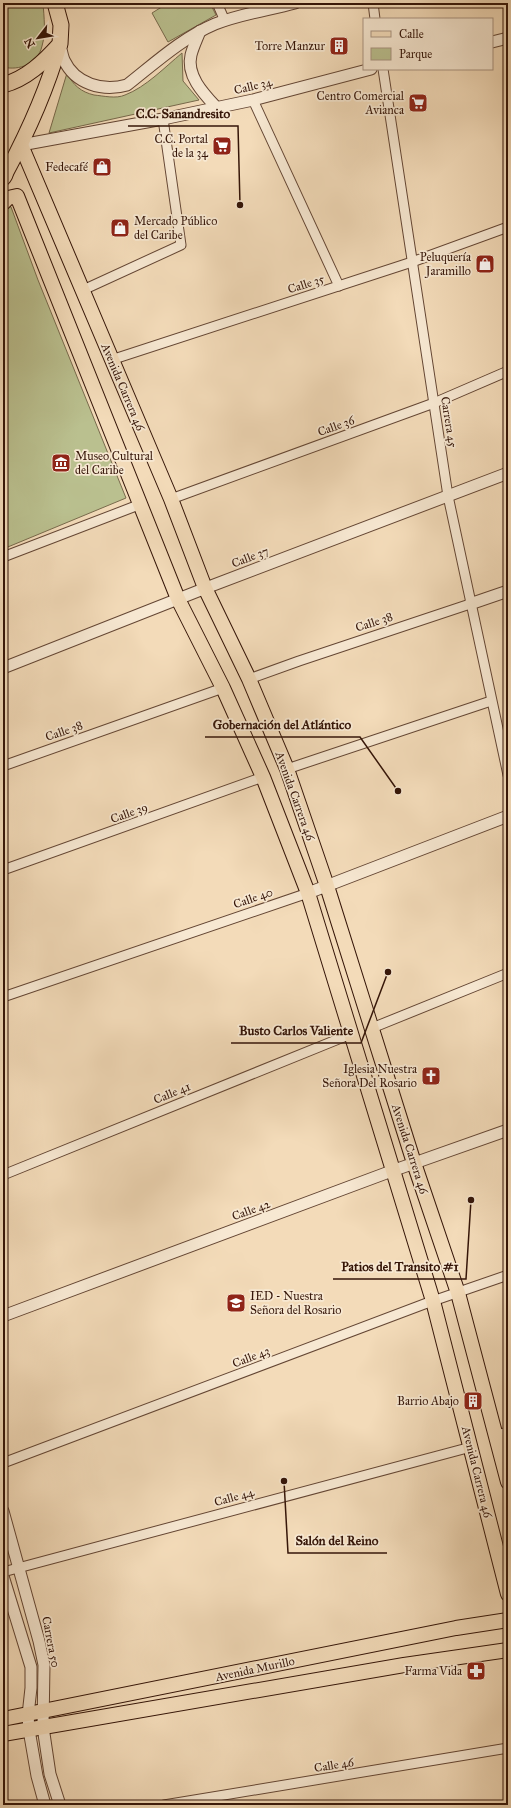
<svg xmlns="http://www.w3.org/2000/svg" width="511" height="1808" viewBox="0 0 511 1808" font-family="'IM FELL Great Primer',serif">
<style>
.green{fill:#bac08f;stroke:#786a4c}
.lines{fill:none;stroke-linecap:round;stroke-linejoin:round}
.minor-casing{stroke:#644634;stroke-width:11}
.tertiary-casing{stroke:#644634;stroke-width:13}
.primary-casing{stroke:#351508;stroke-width:16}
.trunk-casing{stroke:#351508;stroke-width:17}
.minor{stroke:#f7e8d2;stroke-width:9}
.tertiary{stroke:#f7e8d2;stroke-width:11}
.primary{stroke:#f3dbb9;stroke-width:14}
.trunk{stroke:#f3dbb9;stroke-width:15}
.labels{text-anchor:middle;stroke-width:3.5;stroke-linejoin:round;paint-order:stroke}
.poi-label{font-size:12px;fill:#351508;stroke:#f7e8d2;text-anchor:end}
.street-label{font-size:12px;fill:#351508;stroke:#f7e8d2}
.leader{fill:none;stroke:#351508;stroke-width:1.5}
.callout-dot{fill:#351508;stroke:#f7e8d2;stroke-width:1.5}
.callout-label{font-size:13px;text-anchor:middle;font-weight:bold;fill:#351508;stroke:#f7e8d2;stroke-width:3.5;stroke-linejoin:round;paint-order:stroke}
</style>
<rect width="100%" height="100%" fill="#f3dbb9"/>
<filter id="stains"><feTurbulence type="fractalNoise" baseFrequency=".005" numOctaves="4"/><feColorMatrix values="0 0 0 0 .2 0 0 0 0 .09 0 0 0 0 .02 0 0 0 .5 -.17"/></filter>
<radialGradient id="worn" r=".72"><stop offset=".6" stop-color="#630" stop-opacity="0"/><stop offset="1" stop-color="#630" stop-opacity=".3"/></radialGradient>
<g class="green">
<path d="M3 3H43C44 17 46 33 42 46 38 64 19 71 3 67Z"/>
<path d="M168 3H210L216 15 168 42 152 13Z"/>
<path d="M182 53 183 81 199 100 49 133 67 73C73 85 81 92 94 95 104 96 116 99 125 95 146 87 165 67 182 53Z"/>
<path d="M3 205H7L11 207 38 280 126 498 3 549Z"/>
</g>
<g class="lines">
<g class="minor-casing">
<g id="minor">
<path d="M217 3 225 21"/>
<path d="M373 3 375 19"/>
<path d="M383 69 448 496 508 775"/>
<path d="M253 100 339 286"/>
<path d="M83 290 181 245 163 119"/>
<path d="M111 360 412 262 508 227"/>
<path d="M171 499 434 403 508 371"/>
<path d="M3 557 141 504"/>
<path d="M249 679 299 661 470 604"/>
<path d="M3 766 223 688"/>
<path d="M287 769 491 701"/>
<path d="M3 870 263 777"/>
<path d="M3 997 308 893"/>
<path d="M372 1028 508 973"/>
<path d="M3 1175 351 1034"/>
<path d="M496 1435 508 1432"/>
<path d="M3 1463 427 1303 508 1275"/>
<path d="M3 1572 471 1447"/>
<path d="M164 1805 508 1748"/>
</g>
</g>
<g class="tertiary-casing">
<g id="tertiary">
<path d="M200 31C197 39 193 47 191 55 186 75 203 93 216 107"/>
<path d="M492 42 508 38"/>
<path d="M60 44C61 49 62 55 64 60 75 84 103 92 127 85 155 63 182 38 215 24 240 14 269 10 295 3"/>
<path d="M21 145 163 119 253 100 371 69"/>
<path d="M470 604 508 591"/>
<path d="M3 668 211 586 508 473"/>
<path d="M308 893 508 816"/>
<path d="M3 1316 389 1172 508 1130"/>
<path d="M3 1511 39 1641 44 1665 43 1727 50 1774 60 1805"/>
<path d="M3 1576 31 1667V1688L28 1715 29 1730 37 1776 45 1805"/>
</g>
</g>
<g class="primary-casing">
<g id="primary">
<path d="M21 145 171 499 205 588 249 679 287 769 327 886 414 1163 458 1293 508 1482"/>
<path d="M5 175C27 134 47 90 60 44"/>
<path d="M3 203 8 198 17 196 178 599 223 688 263 777 308 893 433 1301 508 1594"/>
<path d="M3 1719 456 1628 508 1620"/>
<path d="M3 1734 404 1665 508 1650"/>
</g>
</g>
<g class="trunk-casing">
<g id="trunk">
<path d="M3 85C26 79 44 62 60 44L61 25 55 3"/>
<path d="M3 178 5 175"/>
</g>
</g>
<use href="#minor" class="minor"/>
<use href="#tertiary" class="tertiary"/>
<use href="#primary" class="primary"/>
<use href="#trunk" class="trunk"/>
</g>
<defs>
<g id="building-square" transform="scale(1)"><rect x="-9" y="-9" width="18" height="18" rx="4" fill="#8f2418" stroke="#f7e8d2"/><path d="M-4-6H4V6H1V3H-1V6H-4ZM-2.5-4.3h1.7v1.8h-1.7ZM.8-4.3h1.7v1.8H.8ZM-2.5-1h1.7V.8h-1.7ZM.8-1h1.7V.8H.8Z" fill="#fff"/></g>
<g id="supermarket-square" transform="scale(1)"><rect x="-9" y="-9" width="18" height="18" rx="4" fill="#8f2418" stroke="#f7e8d2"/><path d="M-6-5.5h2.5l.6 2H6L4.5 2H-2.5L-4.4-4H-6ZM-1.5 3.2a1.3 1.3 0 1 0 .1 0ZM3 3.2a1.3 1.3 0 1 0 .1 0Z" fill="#fff"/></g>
<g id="shop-square" transform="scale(1)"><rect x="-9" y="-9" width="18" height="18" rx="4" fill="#8f2418" stroke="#f7e8d2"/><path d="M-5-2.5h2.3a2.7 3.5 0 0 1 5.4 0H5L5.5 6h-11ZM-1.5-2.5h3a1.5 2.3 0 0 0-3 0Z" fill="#fff"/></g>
<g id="museum-square" transform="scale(1)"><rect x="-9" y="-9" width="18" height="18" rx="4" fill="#8f2418" stroke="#f7e8d2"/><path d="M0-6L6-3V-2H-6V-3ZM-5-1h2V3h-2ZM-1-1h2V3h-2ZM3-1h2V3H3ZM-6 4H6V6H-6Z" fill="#fff"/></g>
<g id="church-square" transform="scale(1)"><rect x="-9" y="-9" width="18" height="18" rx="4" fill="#8f2418" stroke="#f7e8d2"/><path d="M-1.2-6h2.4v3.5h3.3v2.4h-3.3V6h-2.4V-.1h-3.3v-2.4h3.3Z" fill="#fff"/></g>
<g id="school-square" transform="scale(1)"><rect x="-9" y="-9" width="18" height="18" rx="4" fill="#8f2418" stroke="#f7e8d2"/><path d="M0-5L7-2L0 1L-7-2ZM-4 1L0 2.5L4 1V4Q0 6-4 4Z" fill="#fff"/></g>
<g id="pharmacy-square" transform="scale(1)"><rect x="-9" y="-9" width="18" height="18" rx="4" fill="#8f2418" stroke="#f7e8d2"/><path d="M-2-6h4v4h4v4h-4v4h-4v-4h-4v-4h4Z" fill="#fff"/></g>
</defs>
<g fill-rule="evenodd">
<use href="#building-square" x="339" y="46"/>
<use href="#supermarket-square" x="418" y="103"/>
<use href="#supermarket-square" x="222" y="146"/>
<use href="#shop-square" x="102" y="167"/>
<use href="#shop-square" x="120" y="228"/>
<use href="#shop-square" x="485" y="264"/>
<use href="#museum-square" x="61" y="463"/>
<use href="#church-square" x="431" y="1076"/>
<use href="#school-square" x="236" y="1303"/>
<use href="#building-square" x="473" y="1401"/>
<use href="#pharmacy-square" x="476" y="1671"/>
</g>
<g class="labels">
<g class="poi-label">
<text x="325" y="50">Torre Manzur</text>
<text x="404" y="100">Centro Comercial<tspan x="404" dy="14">Avianca</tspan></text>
<text x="208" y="143">C.C. Portal<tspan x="208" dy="14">de la 34</tspan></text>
<text x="88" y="171">Fedecafé</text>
<text x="134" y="225" text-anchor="start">Mercado Público<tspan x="134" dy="14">del Caribe</tspan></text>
<text x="471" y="261">Peluquería<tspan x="471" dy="14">Jaramillo</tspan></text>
<text x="75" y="460" text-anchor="start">Museo Cultural<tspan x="75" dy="14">del Caribe</tspan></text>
<text x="417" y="1073">Iglesia Nuestra<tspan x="417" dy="14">Señora Del Rosario</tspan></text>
<text x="250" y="1300" text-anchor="start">IED - Nuestra<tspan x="250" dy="14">Señora del Rosario</tspan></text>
<text x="459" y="1405">Barrio Abajo</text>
<text x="462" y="1675">Farma Vida</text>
</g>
<g class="street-label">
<text transform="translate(253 86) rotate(-13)" y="4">Calle 34</text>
<text transform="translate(306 284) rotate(-18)" y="4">Calle 35</text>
<text transform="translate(123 387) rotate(67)" y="4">Avenida Carrera 46</text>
<text transform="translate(449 422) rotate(81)" y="4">Carrera 45</text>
<text transform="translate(336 426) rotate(-20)" y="4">Calle 36</text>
<text transform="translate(250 557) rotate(-21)" y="4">Calle 37</text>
<text transform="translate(374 622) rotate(-18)" y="4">Calle 38</text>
<text transform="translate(64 731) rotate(-19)" y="4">Calle 38</text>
<text transform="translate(295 796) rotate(70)" y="4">Avenida Carrera 46</text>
<text transform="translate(129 813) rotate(-20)" y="4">Calle 39</text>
<text transform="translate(253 898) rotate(-19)" y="4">Calle 40</text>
<text transform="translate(172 1093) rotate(-22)" y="4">Calle 41</text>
<text transform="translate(410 1149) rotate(72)" y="4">Avenida Carrera 46</text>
<text transform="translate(251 1210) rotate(-20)" y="4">Calle 42</text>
<text transform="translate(251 1357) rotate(-21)" y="4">Calle 43</text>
<text transform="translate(477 1472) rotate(76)" y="4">Avenida Carrera 46</text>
<text transform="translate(234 1497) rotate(-15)" y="4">Calle 44</text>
<text transform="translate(51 1642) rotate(79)" y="4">Carrera 50</text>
<text transform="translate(255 1669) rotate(-12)" y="4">Avenida Murillo</text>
<text transform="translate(334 1765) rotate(-9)" y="4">Calle 46</text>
</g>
</g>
<path class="leader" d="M240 205L238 126H128M398 791L360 737H205M388 972L361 1043H231M471 1200L466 1279H333M284 1481L288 1553H387"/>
<g class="callout-dot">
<circle cx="240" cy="205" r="4"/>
<circle cx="398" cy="791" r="4"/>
<circle cx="388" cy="972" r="4"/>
<circle cx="471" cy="1200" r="4"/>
<circle cx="284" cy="1481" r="4"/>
</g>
<g class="callout-label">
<text x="183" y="118">C.C. Sanandresito</text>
<text x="282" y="729">Gobernación del Atlántico</text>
<text x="296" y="1035">Busto Carlos Valiente</text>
<text x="400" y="1271">Patios del Transito #1</text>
<text x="337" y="1545">Salón del Reino</text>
</g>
<rect width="511" height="1808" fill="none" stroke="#f3dbb9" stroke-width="16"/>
<rect x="4" y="4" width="503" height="1800" fill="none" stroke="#351508" stroke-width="2"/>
<rect x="8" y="8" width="495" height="1792" fill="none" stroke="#351508"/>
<rect x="363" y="18" width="130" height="52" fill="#f7e8d2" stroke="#a99481"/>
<rect x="371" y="31" width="20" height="6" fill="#f3dbb9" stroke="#a99481"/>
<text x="399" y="38" font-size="12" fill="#351508">Calle</text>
<rect x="371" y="48" width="20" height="12" fill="#bac08f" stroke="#a99481"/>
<text x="399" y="58" font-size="12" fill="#351508">Parque</text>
<g transform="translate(38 38) rotate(239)" stroke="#f7e8d2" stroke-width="3" paint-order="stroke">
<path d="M0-3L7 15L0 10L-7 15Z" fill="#351508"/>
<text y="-6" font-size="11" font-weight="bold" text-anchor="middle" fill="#351508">N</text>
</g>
<rect width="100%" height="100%" filter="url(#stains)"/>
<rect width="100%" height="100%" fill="url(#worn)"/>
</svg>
